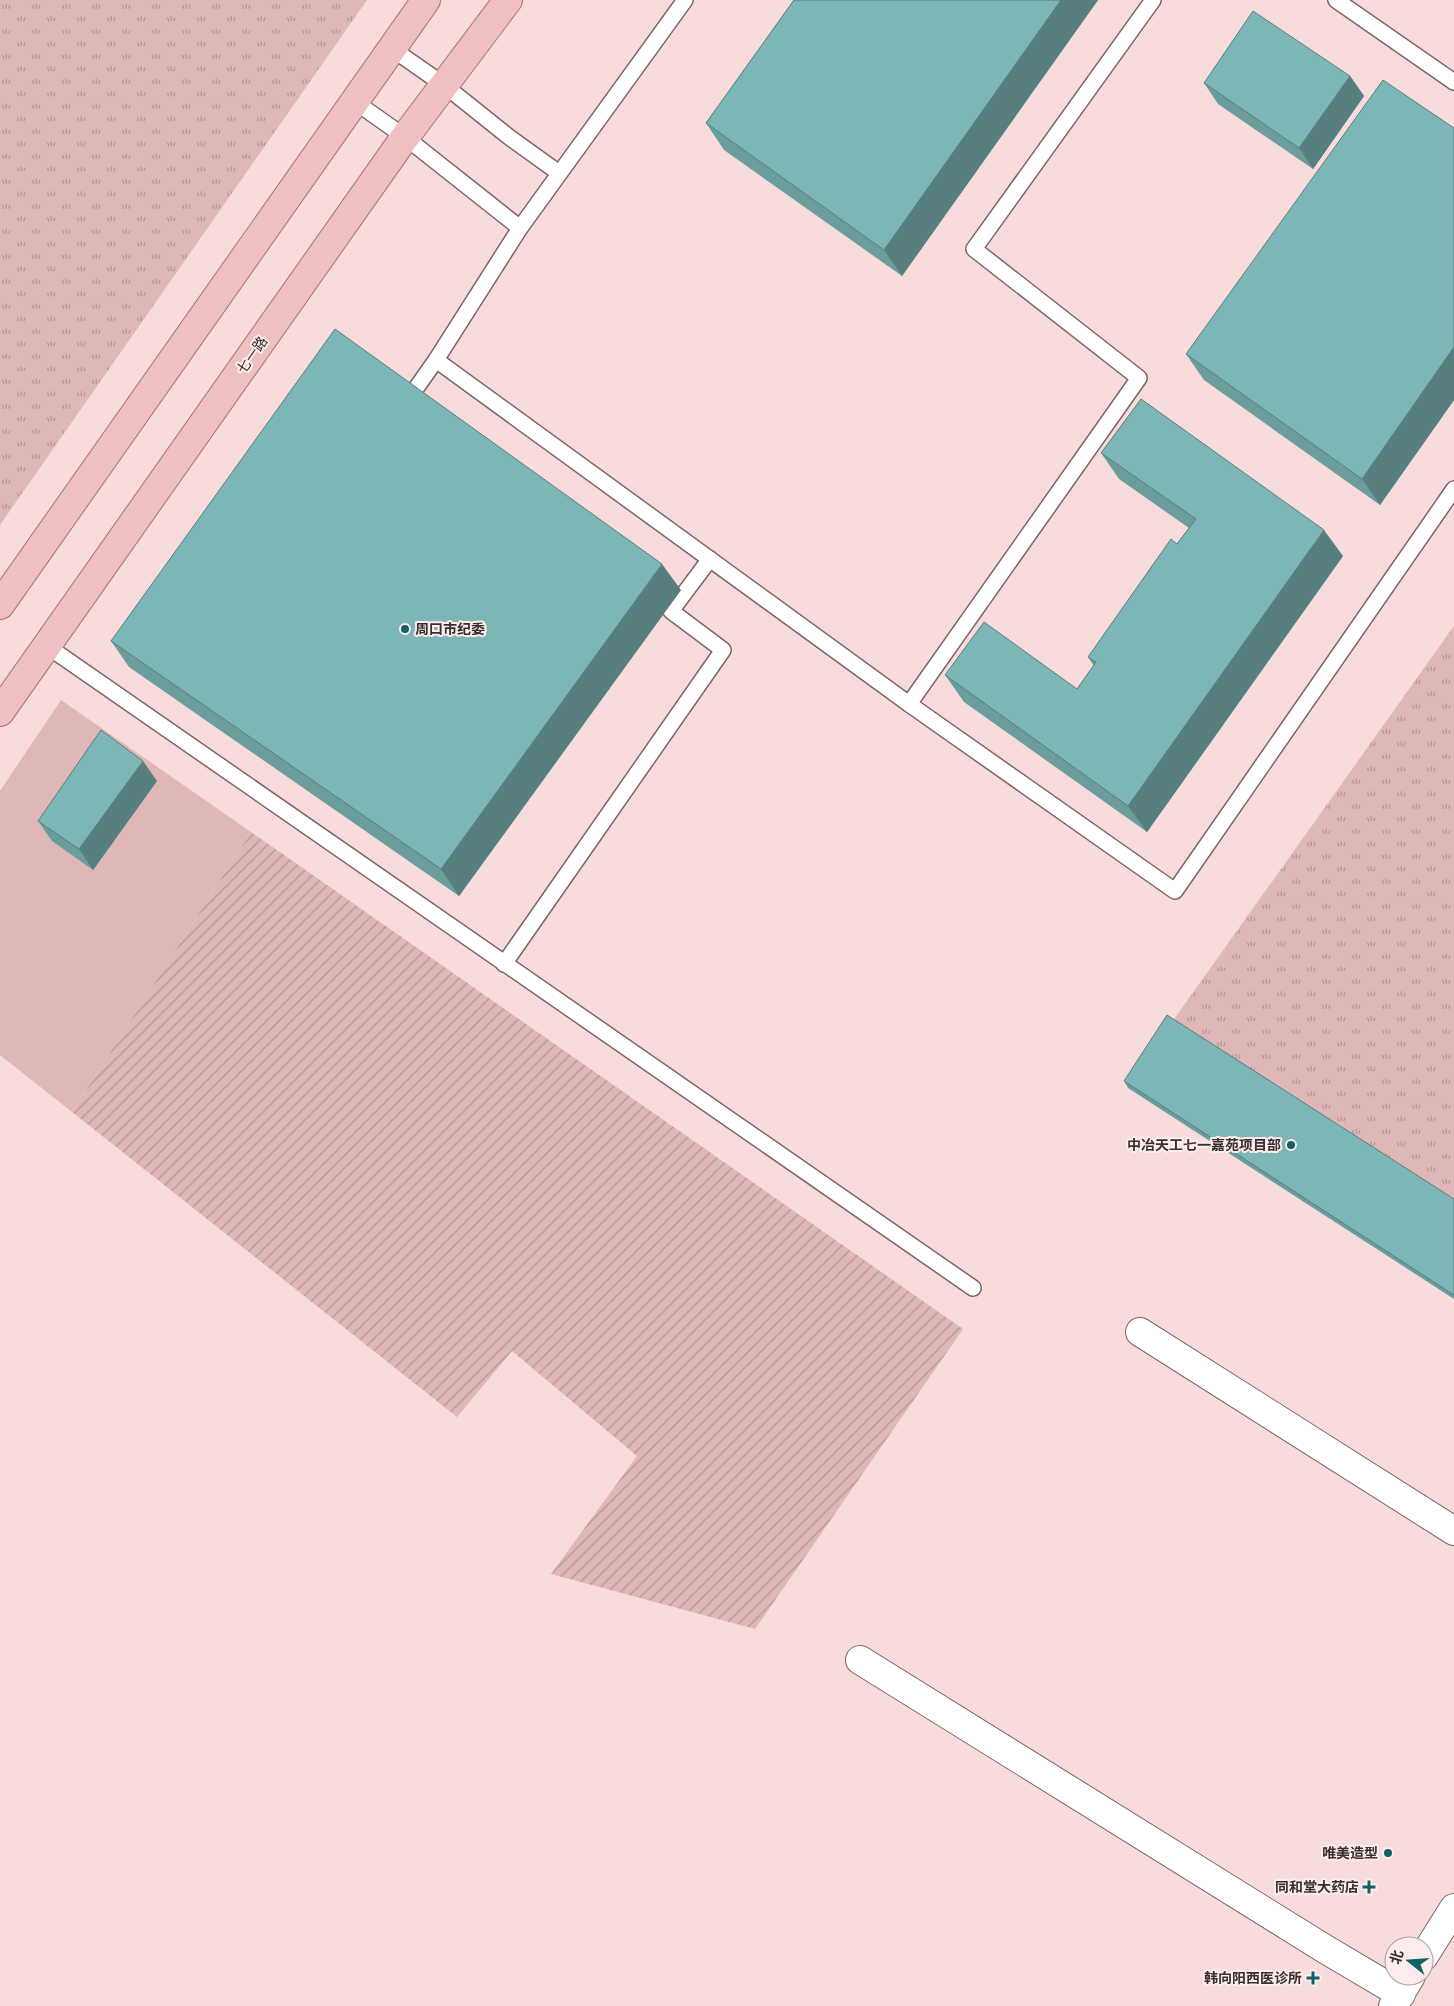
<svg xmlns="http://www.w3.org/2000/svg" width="1454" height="2006" viewBox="0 0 1454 2006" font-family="Cabin,'Noto Sans SC',sans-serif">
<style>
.grass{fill:url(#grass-tufts)}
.park{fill:#dfb7b7}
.garden{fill:url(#garden-furrows)}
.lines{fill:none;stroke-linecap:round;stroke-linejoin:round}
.service-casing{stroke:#7d6565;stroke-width:18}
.minor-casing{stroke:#7d6565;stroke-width:30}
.tertiary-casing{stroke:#7d6565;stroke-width:30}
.primary-casing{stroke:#a97172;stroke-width:30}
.service{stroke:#fff;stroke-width:15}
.minor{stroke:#fff;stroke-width:28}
.tertiary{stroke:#fff;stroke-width:28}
.primary{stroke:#f0bfc1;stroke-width:28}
.wall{fill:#6b9d9d}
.shaded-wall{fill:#577f80}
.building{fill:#7cb6b7;stroke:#577f80}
.poi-dot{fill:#106264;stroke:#fdecec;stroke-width:2}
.labels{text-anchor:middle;stroke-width:4;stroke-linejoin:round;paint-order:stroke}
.street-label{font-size:14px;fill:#382e2e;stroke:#fdecec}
.poi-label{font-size:14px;font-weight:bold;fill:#382e2e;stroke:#fdecec;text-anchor:end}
</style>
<defs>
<pattern id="grass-tufts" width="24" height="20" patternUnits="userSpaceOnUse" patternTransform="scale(1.25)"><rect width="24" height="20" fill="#dfb7b7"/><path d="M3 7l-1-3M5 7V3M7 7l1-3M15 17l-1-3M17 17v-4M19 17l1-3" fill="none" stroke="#b69595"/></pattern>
<pattern id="garden-furrows" width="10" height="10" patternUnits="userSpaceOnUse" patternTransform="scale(1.25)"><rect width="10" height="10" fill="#dfb7b7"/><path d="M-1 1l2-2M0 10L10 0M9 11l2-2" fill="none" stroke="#b69595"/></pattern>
</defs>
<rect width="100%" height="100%" fill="#f8dcdc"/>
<g class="grass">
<path d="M0 0H367L0 525Z"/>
<path d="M1454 626V1202L1172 1022Z"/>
</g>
<path class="park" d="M61 700 251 832 72 1112 0 1055V791Z"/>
<path class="garden" d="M251 832 963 1329 755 1629 551 1574 637 1456 512 1351 457 1417 72 1112Z"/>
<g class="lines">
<g class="service-casing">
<g id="service">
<path d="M685 0 520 228 436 360 909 704 1139 378 974 249 1153 0"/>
<path d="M1336 0 1454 82"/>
<path d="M391 48 444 85 509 137 559 173"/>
<path d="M354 101 405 137 520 228"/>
<path d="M405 404 436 360"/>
<path d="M47 646 973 1288"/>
<path d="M909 704 1175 891 1454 489"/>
<path d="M504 964 723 650 671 611 710 559"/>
</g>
</g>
<g class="minor-casing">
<g id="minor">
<path d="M1140 1332 1454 1531"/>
<path d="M860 1660 1325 1949 1401 1994"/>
</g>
</g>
<g class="tertiary-casing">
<g id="tertiary">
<path d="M1424 1956 1454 1908"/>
<path d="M1393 2006 1411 1976"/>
</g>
</g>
<g class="primary-casing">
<g id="primary">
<path d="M0 605 426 0"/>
<path d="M0 712 405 137 508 0"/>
</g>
</g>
<use href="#service" class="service"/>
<use href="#minor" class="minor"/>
<use href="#tertiary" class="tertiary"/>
<use href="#primary" class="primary"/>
</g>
<g class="wall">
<path d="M794 0H1098L902 276 724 150 706 123Z"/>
<path d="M1350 76 1364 96 1313 169 1218 104 1204 83Z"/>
<path d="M1454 128V400L1380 505 1204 380 1186 354Z"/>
<path d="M1101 453 1343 556 1147 832 964 702 945 675 1077 689 1094 666 1088 657 1189 528 1119 479Z"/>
<path d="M681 590 459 896 129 667 111 641Z"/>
<path d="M157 781 93 870 52 841 38 821Z"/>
<path d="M1124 1081 1454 1199V1299L1128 1088Z"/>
</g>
<g class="shaded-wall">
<path d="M1061 0H1098L902 276 884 250Z"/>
<path d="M1350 76 1364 96 1313 169 1299 148Z"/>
<path d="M1454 347V400L1380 505 1362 479Z"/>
<path d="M1324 530 1343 556 1147 832 1128 806Z"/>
<path d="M662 564 681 590 459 896 441 869Z"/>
<path d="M143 761 157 781 93 870 79 849Z"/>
</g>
<g class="building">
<path d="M794 0H1061L884 250 706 123Z"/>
<path d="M1253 11 1350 76 1299 148 1204 83Z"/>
<path d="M1383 80 1454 128V347L1362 479 1186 354Z"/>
<path d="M335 329 662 564 441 869 111 641Z"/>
<path d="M1141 399 1324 530 1128 806 945 675 984 622 1077 689 1096 662 1088 657 1171 539 1177 544 1196 519 1101 453Z"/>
<path d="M101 730 143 761 79 849 38 821Z"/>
<path d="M1167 1015 1454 1199V1295L1124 1081Z"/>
</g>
<g class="poi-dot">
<circle cx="405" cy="629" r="5"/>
<circle cx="1291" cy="1145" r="5"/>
<circle cx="1388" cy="1853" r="5"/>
<path d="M1366.5 1879.5h5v5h5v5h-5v5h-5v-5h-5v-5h5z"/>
<path d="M1310.5 1970.5h5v5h5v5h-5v5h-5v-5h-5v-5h5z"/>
</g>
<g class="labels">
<g class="street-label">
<text transform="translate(252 355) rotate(-55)" y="5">七一路</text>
</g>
<g class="poi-label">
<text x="415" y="634" text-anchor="start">周口市纪委</text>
<text x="1281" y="1150">中冶天工七一嘉苑项目部</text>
<text x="1378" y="1858">唯美造型</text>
<text x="1359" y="1892">同和堂大药店</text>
<text x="1302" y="1983">韩向阳西医诊所</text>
</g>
</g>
<g transform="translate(1409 1961) rotate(287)"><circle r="24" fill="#fdecec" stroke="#aea0a0"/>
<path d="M0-4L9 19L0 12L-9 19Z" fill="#106264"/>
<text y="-8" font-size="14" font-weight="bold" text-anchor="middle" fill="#382e2e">北</text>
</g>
</svg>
